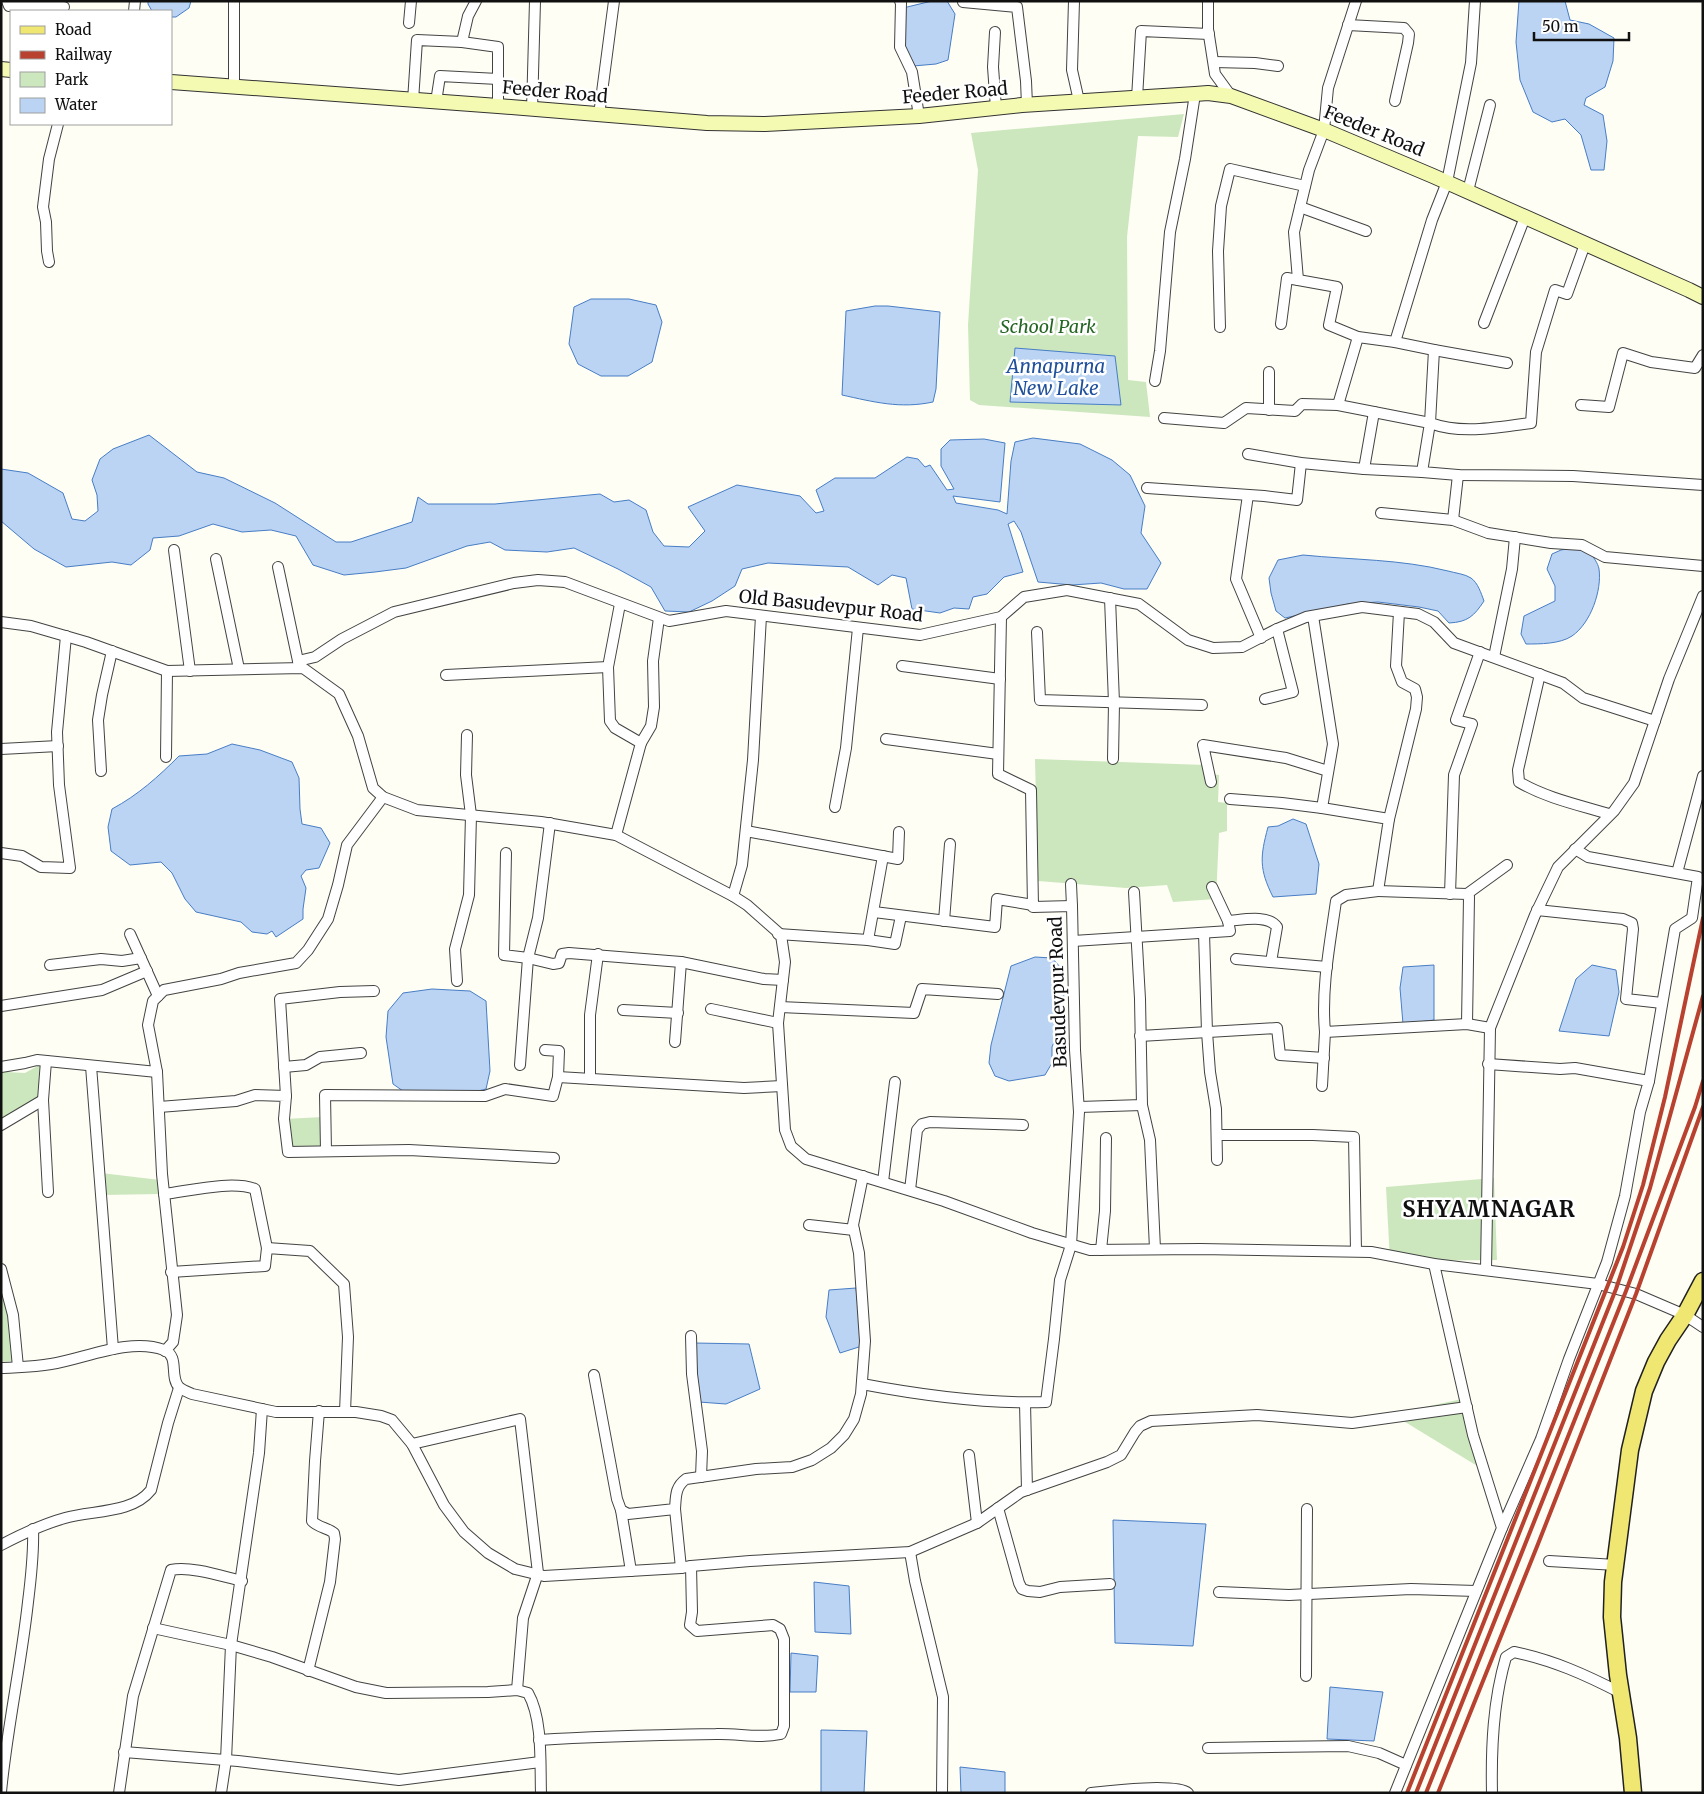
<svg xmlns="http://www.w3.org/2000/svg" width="1704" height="1794" viewBox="0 0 1704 1794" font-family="Merriweather,serif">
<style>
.green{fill:#cce7be}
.water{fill:#bbd4f3;stroke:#477dc5}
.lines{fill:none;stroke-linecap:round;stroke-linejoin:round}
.street-casing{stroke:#434343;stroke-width:12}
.secondary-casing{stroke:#323232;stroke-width:16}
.primary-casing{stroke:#212121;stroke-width:19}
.street{stroke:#fff;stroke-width:10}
.secondary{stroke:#f5fab3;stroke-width:14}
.primary{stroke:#f0e772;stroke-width:16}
.rail{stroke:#b84130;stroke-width:4}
.labels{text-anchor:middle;stroke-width:5;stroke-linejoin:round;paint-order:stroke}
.street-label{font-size:18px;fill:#101010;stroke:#fff}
.park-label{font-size:18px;font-style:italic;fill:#256523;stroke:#fff}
.water-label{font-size:19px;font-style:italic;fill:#20509b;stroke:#fff}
.district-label{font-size:22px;font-weight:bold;letter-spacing:1px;fill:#101010;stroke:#fff}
</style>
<rect width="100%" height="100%" fill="#fefef4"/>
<g class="green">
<path d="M1184 114 1178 137 1138 136 1127 237 1128 380 1146 382 1150 417 979 405 970 400 968 325 978 170 971 133Z"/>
<path d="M1035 759 1205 765 1210 774 1219 775 1218 802 1227 803V831L1219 833 1216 899 1173 902 1167 885 1126 888 1038 881Z"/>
<path d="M41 1064 38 1097 1 1121V1073L6 1072 25 1073Z"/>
<path d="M323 1117 326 1151 288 1152 284 1119Z"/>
<path d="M101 1173 160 1180V1194L103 1195Z"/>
<path d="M1494 1178 1497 1260 1390 1261 1386 1187Z"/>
<path d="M1 1290 10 1324 13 1361 1 1362Z"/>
<path d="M1462 1399 1479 1467 1392 1414Z"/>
</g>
<g class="water">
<path d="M148 1H191L189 8 176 17H171V11H152L148 4Z"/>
<path d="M932 1H947L955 14 948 60 936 64 913 66 903 44V8Z"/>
<path d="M1519 1H1565L1570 20 1589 24 1614 38 1613 61 1605 87 1586 98 1584 105 1603 115 1607 141 1604 170H1591L1581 135 1565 119 1552 122 1533 112 1520 80 1516 42Z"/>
<path d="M591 299H629L656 305 662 322 652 362 628 376H601L578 364 569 344 574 307Z"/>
<path d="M875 306H888L940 312 936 389 933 402C900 409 874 402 842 395L846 311Z"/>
<path d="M1015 348 1115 356 1121 405 1010 402Z"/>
<path d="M149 435 197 472 224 478 275 503 336 542H351L412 522 418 497 428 504H495L600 494 614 502 629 500 646 510 653 532 664 546 689 547 705 531 688 507 737 485 800 496 816 513 824 511 816 490 835 478H875L907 457 918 459 925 467 930 465 947 490 954 489 941 466V449L950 440 984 439 1005 443 1000 502 953 496 956 503 998 510 1007 514 1011 461 1015 442 1033 438 1080 444 1112 460 1130 475 1145 506 1141 533 1161 563 1147 589H1124L1101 583 1072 585 1038 582 1021 532 1014 521 1008 524 1023 572 1004 577 987 594 973 597 969 609 954 608 940 613 912 609 906 578 892 575 878 585 848 567 768 563 742 569 735 586 712 601 689 612 665 611 651 587 618 569 574 548 547 552 505 550 490 542 467 546 406 568 375 572 344 575 313 565 296 536 271 530 242 532 213 524 179 536 153 538 150 550 131 565 112 562 66 567 34 549 1 521V469L28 473 63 493 72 519 85 521 98 511 97 495 92 480 100 459 113 449Z"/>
<path d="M1572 548 1590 552C1593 557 1598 563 1599 569 1602 590 1591 623 1572 636 1560 644 1540 644 1526 644L1521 634 1524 616 1555 601V586L1547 569 1552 554 1561 550Z"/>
<path d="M1303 555C1353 560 1400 559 1448 571 1455 573 1465 574 1471 578 1478 583 1481 593 1484 601 1474 616 1468 622 1449 623L1438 611 1419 607 1378 602 1348 604 1285 618 1276 611 1271 593 1269 578 1278 560Z"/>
<path d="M232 744 260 750 292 762 299 778 300 809 302 824 321 828 330 843 319 868 306 870 301 876 306 888 303 909V919L276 937 272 931 267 934 252 932 241 922 196 912 185 899 172 873 161 862 130 865 111 851 108 827 112 809C138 795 158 777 179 756L207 754Z"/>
<path d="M1293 819 1306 824 1319 864 1316 894 1273 897C1259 869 1260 857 1268 827L1278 826Z"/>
<path d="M1035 957 1052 958 1061 968 1064 992 1062 1023 1052 1047V1063L1045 1075 1009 1081 995 1076 989 1063 991 1045 1011 966Z"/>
<path d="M1434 965V1020L1403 1024 1400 988 1403 967Z"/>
<path d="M1592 965 1616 970 1619 992 1609 1036 1559 1031 1576 979Z"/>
<path d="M432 989 470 991 486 1001 490 1071 486 1089 470 1093 403 1091 393 1084 386 1037 388 1011 403 993Z"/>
<path d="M856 1288 862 1346 840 1353 826 1317 829 1290Z"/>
<path d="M695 1343 749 1344 760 1389 726 1404 699 1402Z"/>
<path d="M1113 1520 1206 1524 1193 1646 1115 1643Z"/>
<path d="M814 1582 849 1586 851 1634 815 1632Z"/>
<path d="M791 1653 818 1656 816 1692H790Z"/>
<path d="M1330 1687 1383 1692 1374 1741 1327 1739Z"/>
<path d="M821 1730 867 1731 864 1793H821Z"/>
<path d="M960 1767 1005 1772V1793H961Z"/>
</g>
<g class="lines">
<g class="street-casing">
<g id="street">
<path d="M7 1 9 6 64 7"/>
<path d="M900 1 901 3 900 47 912 72 919 116"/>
<path d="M1074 1 1072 70 1079 101"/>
<path d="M1208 1V29L1215 74 1231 96"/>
<path d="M963 2 1017 7 1026 81 1027 105"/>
<path d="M134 11 135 1"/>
<path d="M409 23 411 1"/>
<path d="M1348 25 1404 28 1409 34 1408 43 1395 101"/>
<path d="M995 32 993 67 996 108"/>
<path d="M462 42 468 16 476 1"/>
<path d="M1214 62 1255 63 1278 66"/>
<path d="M234 87V1"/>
<path d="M1137 98 1141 31 1209 34"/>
<path d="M413 101 417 40 462 42 498 47V106"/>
<path d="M436 102 440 76 498 79"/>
<path d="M532 110 535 1"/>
<path d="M599 115 614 1"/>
<path d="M1468 191 1490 105"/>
<path d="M1300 207 1366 231"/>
<path d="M49 262 47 251 46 222 43 207 49 159 58 124"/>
<path d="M1298 280 1294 232 1309 170 1324 130 1328 88 1356 1"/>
<path d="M1484 323 1525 217"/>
<path d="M1281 324 1287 278 1337 287 1329 325 1358 337 1395 342 1434 350 1430 423C1463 435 1497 427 1531 423L1536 352 1555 290 1567 294 1585 244"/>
<path d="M1220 327 1218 251 1221 206 1230 169 1305 186"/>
<path d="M1395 342 1432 220 1447 182 1471 63 1475 1"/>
<path d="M1434 350 1507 363"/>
<path d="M1155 381 1160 351 1170 232 1185 159 1195 94"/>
<path d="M1338 405 1358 337"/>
<path d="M1581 405 1609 407 1623 353 1651 362 1695 368 1703 355"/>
<path d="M1269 410V372"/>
<path d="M1164 418 1224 423 1246 408 1295 411 1302 404 1338 405 1430 423 1422 472 1458 475 1573 476 1703 485"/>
<path d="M1248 454 1301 463 1364 469 1374 412"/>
<path d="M1364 469 1422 472"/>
<path d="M1147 488 1264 496 1297 500 1301 463"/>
<path d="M1248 495 1236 579 1261 638"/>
<path d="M1381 513 1453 520 1488 533 1551 543 1582 545 1605 557 1703 566"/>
<path d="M1453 520 1458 475"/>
<path d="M174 550 190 671"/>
<path d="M216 559 239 669"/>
<path d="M278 567 298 661 301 665"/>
<path d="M1110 598 1114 703 1113 759"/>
<path d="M1313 616 1333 744 1322 808 1389 819 1378 891 1467 894 1469 897 1467 1024"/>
<path d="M1 622 31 626 86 642 167 671 303 668 339 694 358 736 373 788 383 797 417 810 541 822 616 835 733 896 747 905 781 935 785 962 778 1023 785 1130 791 1146 806 1159 944 1201 1032 1233 1090 1250 1200 1249 1371 1252 1434 1264 1598 1284 1636 1294 1685 1315 1703 1327"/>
<path d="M1037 632 1040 700 1202 705"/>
<path d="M1494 657 1512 569 1515 537"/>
<path d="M298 661 315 657 342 639 394 612 514 583 538 580 565 582 669 621 726 611 920 635 1001 617 1024 597 1067 590 1139 604 1188 640 1213 648 1242 647 1277 629 1306 617 1362 607 1418 614 1434 622 1454 643 1563 683 1583 698 1655 721"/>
<path d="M902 666 1000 679"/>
<path d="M1540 674 1518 770 1519 782C1546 798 1579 805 1609 814"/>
<path d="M446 675 608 667"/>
<path d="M1265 699 1293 692 1277 629"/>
<path d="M886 739 998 754"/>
<path d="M641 743 651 726 654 707 653 661 659 618"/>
<path d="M1 749 58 746"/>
<path d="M166 757 167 671"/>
<path d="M101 771 98 720 102 695 112 651"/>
<path d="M1211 782 1203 745 1286 758 1328 771"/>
<path d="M1230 799 1282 803 1322 808"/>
<path d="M835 807 846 748 858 628"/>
<path d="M1389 819 1416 709 1417 697 1415 689 1402 682 1396 666 1399 612"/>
<path d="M746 831 898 859 899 832"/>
<path d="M616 835 641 743 615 728 610 721 608 667 620 604"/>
<path d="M1575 849 1588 857 1698 877 1692 918 1675 929 1649 1081"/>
<path d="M1 853 22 856 41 867 70 868 59 785 57 732 66 636"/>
<path d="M506 853 504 955 528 958 553 964 559 963 562 954 569 953 681 962 764 979 783 980"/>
<path d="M1677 873 1703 776"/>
<path d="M1071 884 1072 906"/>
<path d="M1378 891 1346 895 1336 901C1330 944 1321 988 1325 1032L1467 1024 1490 1028"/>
<path d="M1450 894 1454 775 1472 724 1456 720 1480 652"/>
<path d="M1467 894 1507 865"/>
<path d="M733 896 742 865 753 760 761 616"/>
<path d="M1537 910 1623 919 1632 923 1633 929 1626 999 1662 1003"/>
<path d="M874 912 995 927 997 899 1033 905"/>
<path d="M944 921 950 844"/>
<path d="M1228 921C1242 920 1268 914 1277 927L1271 962"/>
<path d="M1204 933 1207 1032 1210 1072 1216 1109 1217 1160"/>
<path d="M130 934 158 996"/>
<path d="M778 934 868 940 895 944 901 916"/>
<path d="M868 940 883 856"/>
<path d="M1073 941 1230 931 1228 921 1212 887"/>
<path d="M1236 959 1327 967"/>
<path d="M50 965 101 959 122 961 141 958"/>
<path d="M457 981 455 949 469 895 471 815 466 775 467 735"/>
<path d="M1 1006 102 990 147 971"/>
<path d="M780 1007 914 1013 922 989 998 994"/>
<path d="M711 1009 778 1023"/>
<path d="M623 1010 678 1013"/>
<path d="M1140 1036 1277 1028 1280 1055 1324 1058"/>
<path d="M675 1042 681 962"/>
<path d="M46 1061 43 1100 48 1192"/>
<path d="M1488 1064 1560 1069 1575 1068 1649 1081 1640 1112 1625 1196 1607 1262 1569 1359 1541 1439 1502 1528"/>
<path d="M520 1065 528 958 538 918 550 823"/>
<path d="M91 1066 113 1349"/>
<path d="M1 1067 25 1063 37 1060 157 1072 148 1025 153 1001 164 990 221 979 239 973 296 963 308 950 328 919 338 885 347 845 383 797"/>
<path d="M284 1067 306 1065 320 1057 361 1053"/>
<path d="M157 1072 162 1174 177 1315 173 1342 165 1351"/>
<path d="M558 1077 744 1088 782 1086"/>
<path d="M590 1079V1015L598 954"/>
<path d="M1322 1086 1325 1032"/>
<path d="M286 1096 280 999 340 992 374 991"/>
<path d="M1142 1105 1150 1140 1155 1249"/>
<path d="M159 1107 236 1101 255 1095 286 1096 284 1119 288 1152 409 1150 554 1158"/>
<path d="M1079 1107 1142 1105 1140 999 1134 892"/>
<path d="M1 1125 43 1100"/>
<path d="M1217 1135H1313L1354 1137 1356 1251"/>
<path d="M326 1151 325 1095 485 1096 505 1089 553 1096 558 1077 559 1051 545 1050"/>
<path d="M883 1182 895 1082"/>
<path d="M910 1190 917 1130 922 1124 930 1122 1023 1125"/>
<path d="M164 1194C189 1191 232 1180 255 1189L267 1248"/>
<path d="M809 1225 854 1230"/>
<path d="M1101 1250 1105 1211 1106 1138"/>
<path d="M1 1269 13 1315 18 1367"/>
<path d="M1486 1270 1490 1028 1535 915 1558 867 1614 811 1634 783 1669 679 1703 596"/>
<path d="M171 1272 265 1266 267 1248 310 1251 344 1284 348 1337 345 1412"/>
<path d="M691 1336 692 1374 702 1451 701 1477"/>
<path d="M1 1368C18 1367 35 1367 51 1364 84 1359 130 1337 164 1350 180 1356 169 1377 179 1387 182 1390 188 1392 192 1394L276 1412H356L381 1416 392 1420 412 1444 444 1505 464 1532 488 1553 515 1569 544 1576 681 1568 691 1566 750 1561 910 1552 977 1523 1021 1492 1107 1462 1121 1455 1135 1432 1140 1426 1151 1421 1257 1415 1352 1423 1467 1407"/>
<path d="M594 1375 617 1499 621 1510 628 1514 675 1509C676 1496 675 1487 686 1479L756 1469 792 1467 812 1460 831 1448 844 1435 854 1419 861 1394 865 1341 859 1253 853 1225 863 1176"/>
<path d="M862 1384C920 1395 986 1404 1046 1402L1054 1339 1060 1280 1071 1245 1079 1112 1075 1050 1072 906 1033 907 1031 790 998 774 1001 617"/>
<path d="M1025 1403 1027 1490"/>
<path d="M412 1444 520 1419 538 1573 523 1618 517 1690"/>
<path d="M969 1455 977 1523"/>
<path d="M998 1508 1019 1583 1022 1589 1028 1591 1040 1592 1060 1587 1110 1584"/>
<path d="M675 1509 681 1568"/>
<path d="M621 1510 631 1571"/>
<path d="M1 1545C22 1534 43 1524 65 1518 93 1510 132 1514 151 1490L168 1423 179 1388"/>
<path d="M910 1552 915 1581 943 1697 942 1793"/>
<path d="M1549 1561 1616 1565"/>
<path d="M1219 1592 1289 1595 1411 1589 1476 1591"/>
<path d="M153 1628 231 1645 272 1657 356 1687 386 1693 488 1692 517 1690 528 1693C543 1719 540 1764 541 1793"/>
<path d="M308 1671 330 1582 335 1539 334 1533C328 1528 317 1527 312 1521L315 1461 319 1411"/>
<path d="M1306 1676 1307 1509"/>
<path d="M539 1740C598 1736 657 1735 716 1734 737 1733 760 1739 781 1734L784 1726V1639L780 1629 773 1625 697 1631 690 1625 692 1612 691 1566"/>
<path d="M1208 1748 1348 1746 1379 1753 1406 1765"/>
<path d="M124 1752 238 1761 399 1780 540 1762"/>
<path d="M1 1792C7 1728 21 1666 28 1602 31 1578 34 1554 33 1529"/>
<path d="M119 1793 133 1696 171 1570C191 1566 221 1576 242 1581"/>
<path d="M221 1793 226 1760 231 1645 259 1453 262 1409"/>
<path d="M1091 1793C1109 1791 1176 1783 1188 1793"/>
<path d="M1395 1793 1502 1528 1473 1435 1434 1264"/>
<path d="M1492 1793C1491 1747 1493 1701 1506 1657L1514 1652C1553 1660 1586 1675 1621 1693"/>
</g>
</g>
<g class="secondary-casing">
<g id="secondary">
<path d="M1 69 11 70"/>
<path d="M171 82 498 106 707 123 765 124 919 116 1022 105 1195 94 1208 93 1231 96 1324 130 1433 176 1689 290 1703 297"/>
</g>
</g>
<g class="primary-casing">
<path id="primary" d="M1633 1793 1628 1738 1618 1675 1612 1617 1613 1582 1630 1450 1644 1391 1656 1362 1668 1340 1685 1315 1703 1281"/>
</g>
<use href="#street" class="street"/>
<use href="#secondary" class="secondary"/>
<use href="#primary" class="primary"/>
<g class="rail">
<path d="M1407 1793 1623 1247 1643 1185 1665 1097 1703 918"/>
<path d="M1416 1793 1616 1289 1650 1188 1703 996"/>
<path d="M1426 1793 1626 1291 1695 1107 1703 1081"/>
<path d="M1438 1793 1538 1544 1636 1294 1703 1107"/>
</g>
</g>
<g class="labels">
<g class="street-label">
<text transform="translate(555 92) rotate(5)" y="6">Feeder Road</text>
<text transform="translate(955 93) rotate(-5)" y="6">Feeder Road</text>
<text transform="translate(1374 131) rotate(22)" y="6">Feeder Road</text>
<text transform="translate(831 606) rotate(6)" y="6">Old Basudevpur Road</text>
<text transform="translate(1058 992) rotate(-92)" y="6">Basudevpur Road</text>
</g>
<g class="park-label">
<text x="1048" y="333">School Park</text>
</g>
<g class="water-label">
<text x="1056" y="373">Annapurna<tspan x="1056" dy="22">New Lake</tspan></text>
</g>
<g class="district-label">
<text x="1489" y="1217">SHYAMNAGAR</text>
</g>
</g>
<rect width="1704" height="1794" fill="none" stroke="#101010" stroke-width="5"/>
<rect x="10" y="10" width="162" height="115" fill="#ffffff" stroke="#9f9f9f"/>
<rect x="20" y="26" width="25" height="8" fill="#f0e772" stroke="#9f9f9f"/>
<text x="55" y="35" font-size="15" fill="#101010">Road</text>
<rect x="20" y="51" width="25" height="8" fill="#b84130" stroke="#9f9f9f"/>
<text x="55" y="60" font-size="15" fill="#101010">Railway</text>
<rect x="20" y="72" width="25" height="15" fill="#cce7be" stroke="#9f9f9f"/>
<text x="55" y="85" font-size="15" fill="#101010">Park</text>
<rect x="20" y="98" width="25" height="15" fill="#bbd4f3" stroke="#9f9f9f"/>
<text x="55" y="110" font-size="15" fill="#101010">Water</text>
<path d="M1534 32v8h95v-8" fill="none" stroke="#101010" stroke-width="2.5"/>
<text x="1542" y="32" font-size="15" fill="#101010" stroke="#ffffff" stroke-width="4" paint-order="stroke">50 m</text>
</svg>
